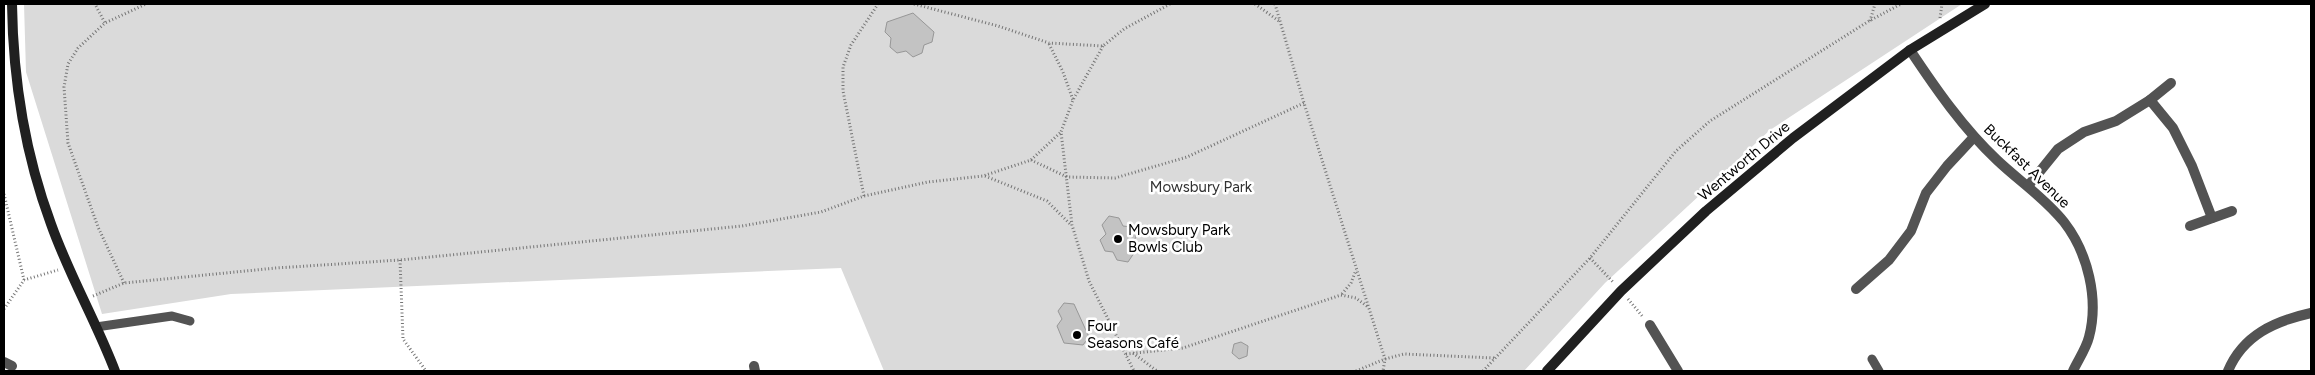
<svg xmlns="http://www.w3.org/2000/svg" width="2315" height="375" viewBox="0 0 2315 375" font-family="Figtree,sans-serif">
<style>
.green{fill:#dadada}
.building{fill:#c3c3c3;stroke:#979797}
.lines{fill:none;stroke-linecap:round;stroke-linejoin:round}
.path{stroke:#757575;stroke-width:3;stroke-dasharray:1 2.5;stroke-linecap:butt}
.lane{stroke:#535353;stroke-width:9}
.street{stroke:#535353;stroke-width:10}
.secondary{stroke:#202020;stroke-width:10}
.poi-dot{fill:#000;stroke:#fff;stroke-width:2}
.labels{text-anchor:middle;stroke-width:5;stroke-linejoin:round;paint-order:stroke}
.street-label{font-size:15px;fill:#000;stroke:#fff}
.park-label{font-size:15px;fill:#313131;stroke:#fff}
.poi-label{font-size:15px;fill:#000;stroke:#fff;text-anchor:start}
</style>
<rect width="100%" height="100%" fill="#fff"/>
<path class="green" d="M24 4H1962L1770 130 1605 283 1524 371H884L841 268 231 294 102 314 26 72Z"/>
<g class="building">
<path d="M913 13 934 32 932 42 924 45 922 53 913 57 906 51 897 53 890 47 891 38 885 32 887 22Z"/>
<path d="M1109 216 1119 218 1123 226 1132 227 1136 237 1131 245 1134 253 1128 262 1117 260 1113 252 1105 251 1100 240 1106 234 1102 225Z"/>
<path d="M1064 303 1074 304 1089 337 1083 345 1064 343 1057 326 1062 319 1058 311Z"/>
<path d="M1241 342 1248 346 1247 356 1239 359 1232 353 1234 344Z"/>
</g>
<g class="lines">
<g class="path">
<path d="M914 4 998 26 1049 43 1103 46 1124 29 1170 4"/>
<path d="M1255 4 1279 21"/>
<path d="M1275 4 1304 103 1385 359 1383 371"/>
<path d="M96 6 105 23"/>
<path d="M1940 18 1942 4"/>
<path d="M1870 21 1875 4"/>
<path d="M1049 44 1063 72 1073 100"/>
<path d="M1103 46 1073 100 1061 132 1072 225 1089 281 1134 371"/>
<path d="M1031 160 1067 177 1115 178 1187 157 1304 103"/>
<path d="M985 176 1047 201 1071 225"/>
<path d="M4 194 24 280"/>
<path d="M864 196 843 91V67L851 45 878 4"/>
<path d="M1590 258 1614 283"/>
<path d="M400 260 403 339 426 371"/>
<path d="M124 283 98 227 68 143 64 87 68 64 78 48 105 23 146 4"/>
<path d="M1342 294 1351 283 1356 270"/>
<path d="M93 296 124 283 276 268 400 260 742 226 821 212 864 196 928 182 983 176 1031 160 1061 132"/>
<path d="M1628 299 1643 317"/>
<path d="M4 309 24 280 58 270"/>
<path d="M1133 353 1157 371"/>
<path d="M1126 354 1183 348 1341 295 1356 298 1368 307"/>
<path d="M1356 371 1385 359 1404 354 1494 358"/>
<path d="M1483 371 1590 258 1676 151 1710 121 1869 21 1901 4"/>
</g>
<g class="lane">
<path d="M96 327 172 316 190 321"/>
<path d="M1872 359 1879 371"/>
</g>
<g class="street">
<path d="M1910 50C1936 89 1963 128 1997 160 2019 181 2045 198 2064 222 2088 253 2099 299 2089 337 2086 349 2078 360 2073 371"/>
<path d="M2150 100 2171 83"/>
<path d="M2028 186 2058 149 2084 132 2116 121 2150 100 2173 128 2192 166 2212 218"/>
<path d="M2190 226 2232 211"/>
<path d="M1856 289 1889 260 1911 231 1926 193 1947 166 1974 137"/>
<path d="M1650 325 1678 371"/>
<path d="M4 362 12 366"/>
<path d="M754 366 755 371"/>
<path d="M2228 371C2243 335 2275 321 2311 313"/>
</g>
<g class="secondary">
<path d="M12 4C13 79 25 154 51 224 69 275 96 321 115 371"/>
<path d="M1547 371 1621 291 1706 211 1793 138 1910 50 1985 4"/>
</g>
</g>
<g class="poi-dot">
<circle cx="1118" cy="239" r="5"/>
<circle cx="1077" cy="335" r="5"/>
</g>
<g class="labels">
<g class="street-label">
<text transform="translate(1744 161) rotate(-40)" y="5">Wentworth Drive</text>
<text transform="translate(2027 166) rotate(44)" y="5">Buckfast Avenue</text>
</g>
<g class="park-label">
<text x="1201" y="192">Mowsbury Park</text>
</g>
<g class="poi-label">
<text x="1128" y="235">Mowsbury Park<tspan x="1128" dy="17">Bowls Club</tspan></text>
<text x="1087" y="331">Four<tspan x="1087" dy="17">Seasons Café</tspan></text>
</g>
</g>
<rect width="2315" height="375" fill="none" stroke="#000000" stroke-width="10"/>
</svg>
